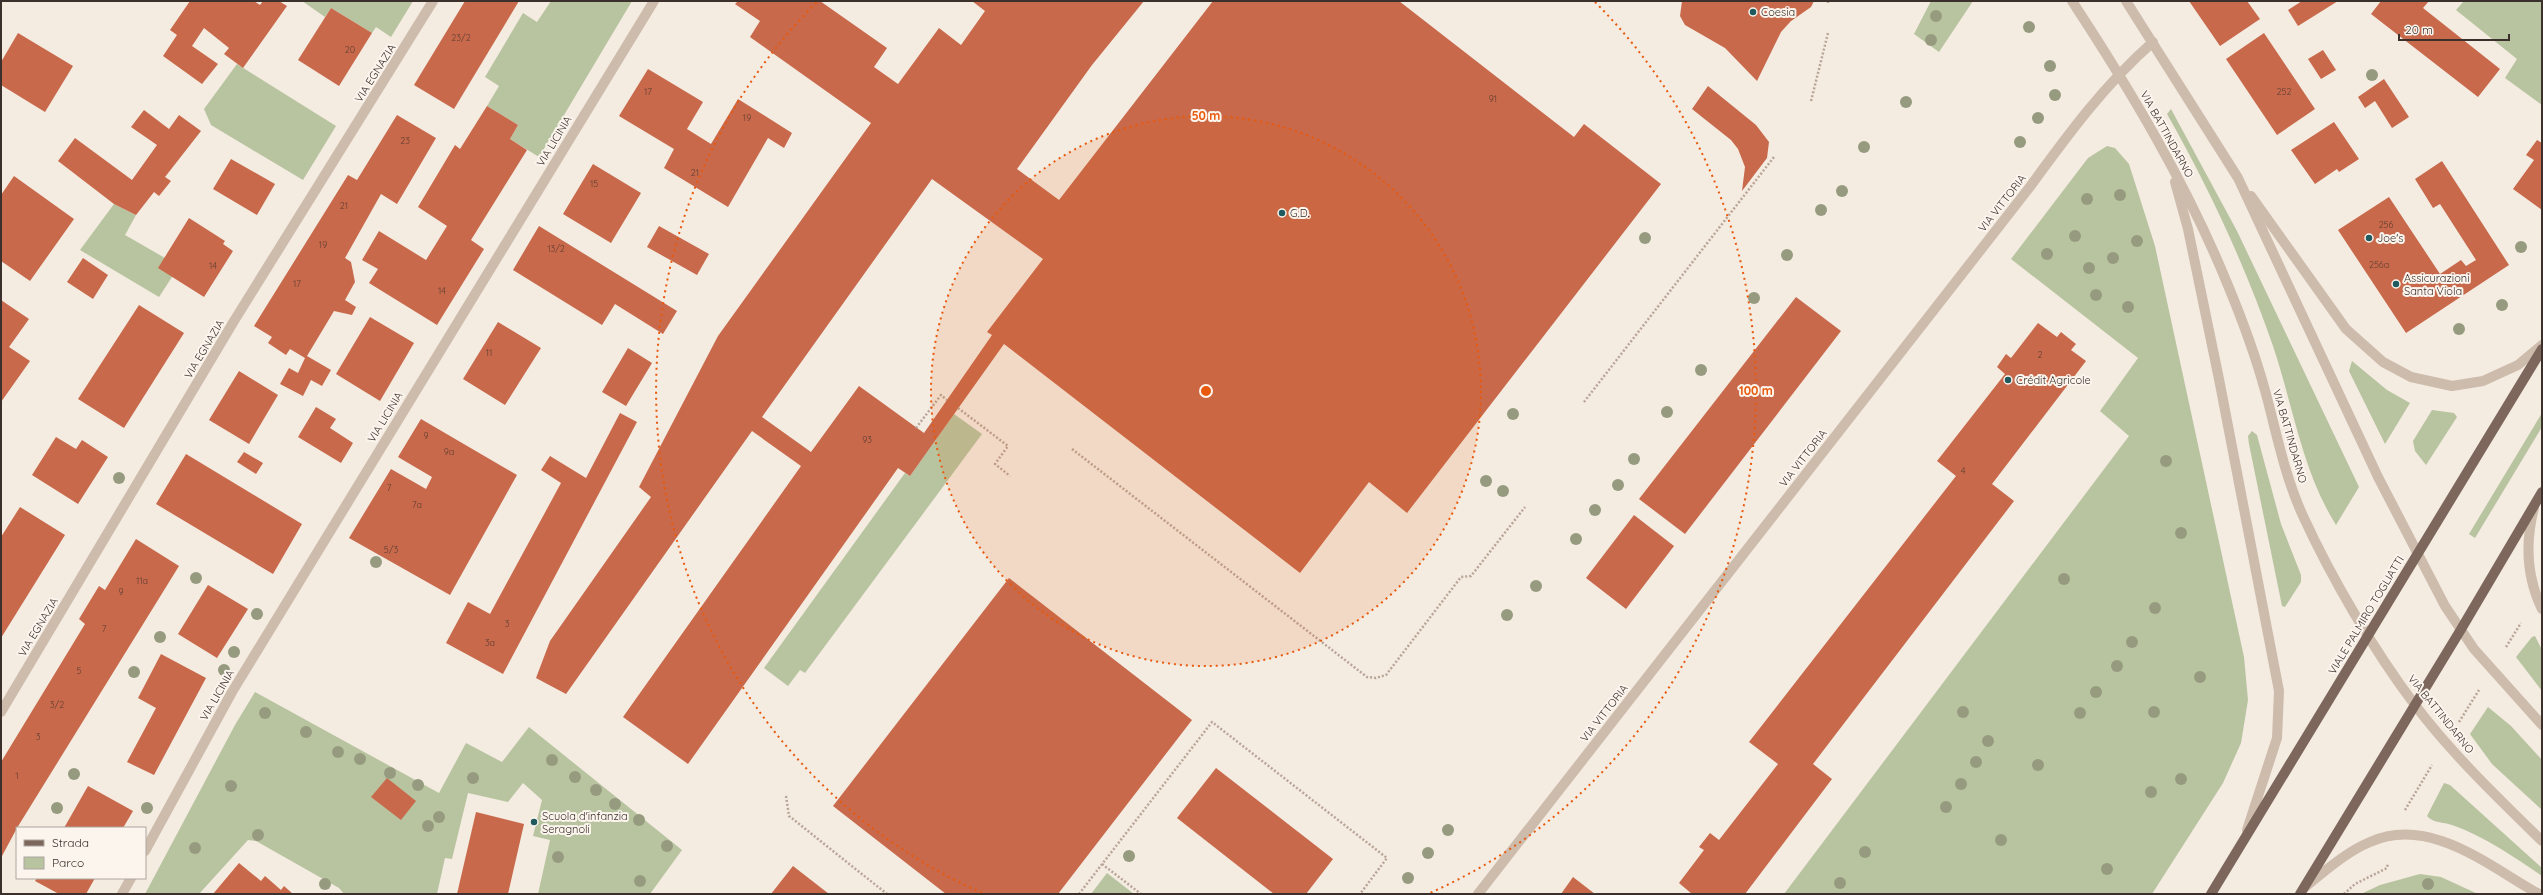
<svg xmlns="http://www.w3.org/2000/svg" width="2543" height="895" viewBox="0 0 2543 895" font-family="Quicksand,sans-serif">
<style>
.green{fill:#b8c4a0}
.building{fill:#c8694b;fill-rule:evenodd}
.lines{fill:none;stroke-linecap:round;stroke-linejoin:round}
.path{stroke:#b9a596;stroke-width:2.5;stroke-dasharray:2 2;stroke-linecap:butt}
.minor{stroke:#cdbbac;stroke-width:10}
.major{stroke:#7d675c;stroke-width:10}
.tree{fill:#969b7f}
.ring{fill:none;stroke:#e8590c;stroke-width:2;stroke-dasharray:2 4}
.poi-dot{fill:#1f5a5e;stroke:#fbf5ee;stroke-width:1.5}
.labels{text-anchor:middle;stroke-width:4;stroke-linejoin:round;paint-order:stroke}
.number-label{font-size:9px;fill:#5e3e33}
.poi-label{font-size:11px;fill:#3b302b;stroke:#fbf5ee;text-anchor:start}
.street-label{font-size:11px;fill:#3b302b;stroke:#fbf5ee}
.centre{fill:#e8590c;stroke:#fbf5ee;stroke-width:2}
.ring-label{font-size:12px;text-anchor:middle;font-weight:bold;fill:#e8590c;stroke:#fbf5ee;stroke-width:4;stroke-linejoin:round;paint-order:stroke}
</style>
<rect width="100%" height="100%" fill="#f4ebe1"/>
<g class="green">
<path d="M302 1H413L391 37 376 27 372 33 331 8 325 17Z"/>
<path d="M551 1H632L539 157 510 139 518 125 487 106 499 86 485 77 523 13 537 22Z"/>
<path d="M1931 1H1973L1939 52 1914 34Z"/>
<path d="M2464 1H2542V105L2505 78 2517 59 2456 10Z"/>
<path d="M237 64 336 126 303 180 211 125 204 109Z"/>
<path d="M2171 109 2237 231 2359 487 2336 525C2302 471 2293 405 2273 346 2245 265 2209 188 2167 114Z"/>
<path d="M2107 146 2115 148 2129 164 2155 246 2244 657 2248 700 2241 743 2223 783 2152 894H1784L2129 436 2100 411 2138 358 2011 259 2088 158Z"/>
<path d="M114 204 136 215 125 235 165 258 172 277 159 297 80 250Z"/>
<path d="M2352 361 2387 390 2410 403 2385 444 2349 371Z"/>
<path d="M2432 410 2454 413 2457 417 2426 465 2415 451 2413 441Z"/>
<path d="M2542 413V427L2475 538 2469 534Z"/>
<path d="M954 414 982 434 805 673 800 670 788 686 764 668 905 473 910 476Z"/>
<path d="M2252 431 2257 435 2281 524 2301 575V582L2285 607 2282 606 2249 444 2248 436Z"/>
<path d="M2535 636 2542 650V691L2516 657 2532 637Z"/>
<path d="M255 692 439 793 466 743 502 762 529 727 682 850 650 894H538L550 840 533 836 542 800 523 783 508 802 468 793 452 859 445 858 437 894H344L339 888 256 841 248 840 199 894H145L235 725Z"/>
<path d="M2488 707 2511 726 2542 760V810L2492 764 2470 734Z"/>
<path d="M2444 783 2450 785 2542 868V876C2514 857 2484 836 2452 825 2443 822 2433 823 2427 816Z"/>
<path d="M1107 873 1134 894H1091Z"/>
<path d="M2420 874 2441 877 2478 894H2361L2380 885Z"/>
</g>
<g class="building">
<path d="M190 1H254L260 5 263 1H279L287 6 243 68 224 54 229 48 204 28 192 46 218 64 202 84 163 56 177 35 170 30Z"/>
<path d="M465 1H519L454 109 414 85Z"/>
<path d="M738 1H820L887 48 874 67 898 84 939 28 961 45 985 11 972 1H1144L1092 65 1017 169 1059 200 1213 1H1399L1574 137 1584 124 1661 184 1407 513 1369 482 1300 573 1004 344 910 476 898 468 688 764 623 717 801 466 752 431 566 694 536 678 550 641 651 497 639 487 718 336 871 123 750 37 760 21 735 4ZM932 179 1043 259 987 332 992 335 924 433 859 386 811 452 762 417Z"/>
<path d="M1682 1H1814L1811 7 1791 21 1781 32 1757 81 1725 48 1685 25 1680 16Z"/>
<path d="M2189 1H2247L2260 19 2220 46Z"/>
<path d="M2302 1H2338L2298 26 2288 10Z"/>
<path d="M2381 1H2429L2423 8 2500 69 2478 97 2371 14Z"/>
<path d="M331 8 372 33 339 86 298 60Z"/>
<path d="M18 33 73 66 45 112 1 85V62Z"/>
<path d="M2264 33 2315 109 2277 135 2226 59Z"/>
<path d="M2323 50 2336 70 2321 79 2308 59Z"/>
<path d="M648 69 703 102 687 129 711 144 738 99 792 133 784 148 768 138 728 207 664 168 674 149 619 116Z"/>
<path d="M2384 79 2409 117 2392 128 2375 101 2365 108 2358 97Z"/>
<path d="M1708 86 1756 125 1769 142 1767 158 1742 191 1745 167 1738 149 1731 140 1692 109Z"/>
<path d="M487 106 518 125 510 139 527 150 471 240 484 249 437 325 369 283 378 269 362 260 379 231 426 260 447 226 418 207 455 145 460 149Z"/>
<path d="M144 110 169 129 179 115 201 131 165 177 171 181 159 196 154 192 136 215 114 204 58 161 75 138 132 180 157 145 131 127Z"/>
<path d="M397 115 436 138 397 204 381 194 345 258 351 262 355 282 345 300 356 307 352 315 334 311 307 356 331 370 322 386 311 380 303 396 280 384 289 368 298 373 305 358 290 349 286 355 268 343 272 337 254 326 348 175 357 180Z"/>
<path d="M2334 122 2359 159 2339 172 2337 169 2315 184 2291 150Z"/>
<path d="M2537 140 2542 143V210L2513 189 2534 160 2526 155Z"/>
<path d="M231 159 275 184 257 215 213 189Z"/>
<path d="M2442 161 2509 265 2406 333 2338 230 2389 197 2440 274 2461 260 2466 266 2476 260 2440 204 2433 208 2415 179Z"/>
<path d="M593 164 641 193 611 243 563 214Z"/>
<path d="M14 176 74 219 30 281 1 261V195Z"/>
<path d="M189 218 225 241 223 244 233 251 204 297 158 268Z"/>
<path d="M539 226 677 311 663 334 615 304 602 325 513 270Z"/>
<path d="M659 226 709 254 697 275 647 247Z"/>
<path d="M83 258 108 275 93 299 67 282Z"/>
<path d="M1796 297 1841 331 1685 534 1639 499Z"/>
<path d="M1 300 29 319 9 347 30 361 1 402Z"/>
<path d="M139 305 184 333 124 428 78 399Z"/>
<path d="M370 317 414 343 380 401 336 374Z"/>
<path d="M498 322 541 348 505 405 463 379Z"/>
<path d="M2038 323 2057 337 2061 332 2076 344 2071 350 2086 361 1992 484 2014 501 1813 764 1832 779 1745 894H1692L1679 883 1704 850 1699 847 1710 833 1719 840 1778 764 1749 742 1956 476 1937 461 2005 374 1997 367 2006 354 2011 358Z"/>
<path d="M628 348 652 363 626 406 602 392Z"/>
<path d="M239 371 278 395 249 444 209 420Z"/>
<path d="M316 407 336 419 330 428 353 443 341 463 298 437Z"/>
<path d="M620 413 637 422 503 674 446 643 468 602 490 614 561 483 541 470 550 456 586 478Z"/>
<path d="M421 419 517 475 450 595 349 538 391 469 426 489 432 477 398 457Z"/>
<path d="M56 437 76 449 82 440 108 457 78 504 32 475Z"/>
<path d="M244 452 263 463 256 474 237 462Z"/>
<path d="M186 454 302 524 273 574 156 504Z"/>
<path d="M20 507 65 535 1 638V537Z"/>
<path d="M1634 515 1674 546 1626 609 1586 578Z"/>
<path d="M136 539 179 566 17 828 2 856 1 762 85 624 79 619 99 586 105 590Z"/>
<path d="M1009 578 1192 720 1058 894H946L833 806Z"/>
<path d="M208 585 248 609 217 658 178 634Z"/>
<path d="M161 654 206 678 154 775 127 762 156 708 138 698Z"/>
<path d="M1216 768 1333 859 1306 894H1274L1177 818Z"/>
<path d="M387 778 416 801 401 820 371 797Z"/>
<path d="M88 786 133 811 123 828H64Z"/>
<path d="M476 812 524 824 508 894H457Z"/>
<path d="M239 863 261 881 265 876 281 890 284 886 293 894H213Z"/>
<path d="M793 866 829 894H771Z"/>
<path d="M1573 877 1595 894H1561Z"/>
<path d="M37 878H95L86 894H59L35 881Z"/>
</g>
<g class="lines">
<g class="path">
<path d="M1828 3V1"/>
<path d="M1811 101 1828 33"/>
<path d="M1584 402 1774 157"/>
<path d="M958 408 1008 446 995 464 1010 476"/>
<path d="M916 428 941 395 947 400"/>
<path d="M1072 449 1367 677 1376 678 1386 675 1461 577 1471 576 1525 507"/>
<path d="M2506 647 2521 623"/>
<path d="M2459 722 2479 690"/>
<path d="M786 796 789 816 887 894"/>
<path d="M2405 810 2432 765"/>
<path d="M1102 864 1141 894"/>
<path d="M1079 894 1212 722 1387 858 1360 894"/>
<path d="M2344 894 2355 884 2387 868 2388 863"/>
</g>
<g class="minor">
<path d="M2072 1C2131 91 2186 183 2227 283 2242 319 2256 357 2266 394 2277 435 2285 477 2303 516 2331 577 2374 651 2415 705 2452 754 2498 798 2542 841"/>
<path d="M2126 1 2238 178 2378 477 2445 606 2474 649 2542 725"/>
<path d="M2175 182 2188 229 2219 379 2279 691 2277 738 2247 830"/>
<path d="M2251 196 2346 329 2383 362 2411 377 2452 386 2483 381 2518 365 2542 345"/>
<path d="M2534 508C2525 543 2526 576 2542 609"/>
<path d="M1 712 234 321 433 1"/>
<path d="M145 851 232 692 654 1"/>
<path d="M2305 887C2325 871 2346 852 2370 842 2430 815 2490 867 2539 894"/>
<path d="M122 894 131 878"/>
<path d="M1478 894 2029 188C2067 136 2104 85 2153 42"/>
</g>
<g class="major">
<path d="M2211 894 2542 349"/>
<path d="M2300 894 2460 631 2542 492"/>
</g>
</g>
<g class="tree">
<circle cx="1936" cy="16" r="6"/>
<circle cx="2029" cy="27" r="6"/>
<circle cx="1931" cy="40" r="6"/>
<circle cx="2050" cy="66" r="6"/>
<circle cx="2372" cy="75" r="6"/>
<circle cx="2055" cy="95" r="6"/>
<circle cx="1906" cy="102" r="6"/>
<circle cx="2038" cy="118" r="6"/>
<circle cx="2020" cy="142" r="6"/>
<circle cx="1864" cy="147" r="6"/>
<circle cx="1842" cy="191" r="6"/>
<circle cx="2120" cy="195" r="6"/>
<circle cx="2087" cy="199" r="6"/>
<circle cx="1821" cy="210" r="6"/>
<circle cx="2075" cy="236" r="6"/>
<circle cx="1645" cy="238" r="6"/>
<circle cx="2137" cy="241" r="6"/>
<circle cx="2521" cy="247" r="6"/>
<circle cx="2047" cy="254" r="6"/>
<circle cx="1787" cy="255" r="6"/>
<circle cx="2113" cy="258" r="6"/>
<circle cx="2089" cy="268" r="6"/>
<circle cx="2096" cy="295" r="6"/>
<circle cx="1754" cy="298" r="6"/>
<circle cx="2502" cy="305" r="6"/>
<circle cx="2128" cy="307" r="6"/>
<circle cx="2459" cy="329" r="6"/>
<circle cx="1701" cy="370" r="6"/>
<circle cx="1667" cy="412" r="6"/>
<circle cx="1513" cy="414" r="6"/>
<circle cx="1634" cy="459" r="6"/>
<circle cx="2166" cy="461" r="6"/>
<circle cx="119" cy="478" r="6"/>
<circle cx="1486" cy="481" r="6"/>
<circle cx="1618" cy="485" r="6"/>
<circle cx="1503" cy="491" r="6"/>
<circle cx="1595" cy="510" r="6"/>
<circle cx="2181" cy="533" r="6"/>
<circle cx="1576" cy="539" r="6"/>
<circle cx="376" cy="562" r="6"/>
<circle cx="196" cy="578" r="6"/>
<circle cx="2064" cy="579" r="6"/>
<circle cx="1536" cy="586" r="6"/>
<circle cx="2155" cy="608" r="6"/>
<circle cx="257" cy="614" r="6"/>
<circle cx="1507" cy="615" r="6"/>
<circle cx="160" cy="637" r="6"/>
<circle cx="2132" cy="642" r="6"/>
<circle cx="234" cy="652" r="6"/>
<circle cx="2117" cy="666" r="6"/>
<circle cx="224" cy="670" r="6"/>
<circle cx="134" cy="672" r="6"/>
<circle cx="2200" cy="677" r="6"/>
<circle cx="2096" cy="692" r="6"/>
<circle cx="1963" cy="712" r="6"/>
<circle cx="2154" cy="712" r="6"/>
<circle cx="265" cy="713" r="6"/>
<circle cx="2080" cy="713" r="6"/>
<circle cx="306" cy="732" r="6"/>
<circle cx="1988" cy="741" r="6"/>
<circle cx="338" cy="752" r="6"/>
<circle cx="360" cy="759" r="6"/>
<circle cx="552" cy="760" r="6"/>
<circle cx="1976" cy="762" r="6"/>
<circle cx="2038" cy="765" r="6"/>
<circle cx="390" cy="773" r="6"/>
<circle cx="74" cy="774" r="6"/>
<circle cx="575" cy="777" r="6"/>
<circle cx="473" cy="778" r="6"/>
<circle cx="2181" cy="779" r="6"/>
<circle cx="1961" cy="784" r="6"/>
<circle cx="418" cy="785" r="6"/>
<circle cx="231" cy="786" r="6"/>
<circle cx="596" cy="790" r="6"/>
<circle cx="2151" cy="792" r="6"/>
<circle cx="615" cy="804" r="6"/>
<circle cx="1946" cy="807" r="6"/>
<circle cx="57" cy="808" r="6"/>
<circle cx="147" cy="808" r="6"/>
<circle cx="439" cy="817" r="6"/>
<circle cx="639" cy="820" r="6"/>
<circle cx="428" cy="826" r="6"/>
<circle cx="1448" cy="830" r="6"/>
<circle cx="258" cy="835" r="6"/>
<circle cx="2001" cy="840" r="6"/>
<circle cx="667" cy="846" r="6"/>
<circle cx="195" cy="848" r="6"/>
<circle cx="1865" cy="852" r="6"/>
<circle cx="1428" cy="853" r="6"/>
<circle cx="1129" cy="856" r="6"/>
<circle cx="558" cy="857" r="6"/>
<circle cx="2107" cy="869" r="6"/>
<circle cx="1408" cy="878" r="6"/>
<circle cx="640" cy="881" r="6"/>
<circle cx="1840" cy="883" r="6"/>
<circle cx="325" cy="884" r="6"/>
<circle cx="2428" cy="884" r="6"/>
</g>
<circle cx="1206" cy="391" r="275" fill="#e8590c" fill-opacity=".12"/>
<g class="ring">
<circle cx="1206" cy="391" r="275"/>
<path d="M982 893A550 550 0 0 1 817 2M1595 2A550 550 0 0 1 1430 893"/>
</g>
<g class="poi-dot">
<circle cx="1753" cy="12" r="4"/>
<circle cx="1282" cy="213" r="4"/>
<circle cx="2369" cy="238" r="4"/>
<circle cx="2396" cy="284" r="4"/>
<circle cx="2008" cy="380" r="4"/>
<circle cx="534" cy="822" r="4"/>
</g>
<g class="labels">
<g class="number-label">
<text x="461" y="41">23/2</text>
<text x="350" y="53">20</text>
<text x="648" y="95">17</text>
<text x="2284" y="95">252</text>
<text x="1493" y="102">91</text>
<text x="747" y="121">19</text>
<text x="405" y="144">23</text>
<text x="695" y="176">21</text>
<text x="594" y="187">15</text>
<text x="344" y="209">21</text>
<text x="2386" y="228">256</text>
<text x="323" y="248">19</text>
<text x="556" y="252">13/2</text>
<text x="2379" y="268">256a</text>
<text x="213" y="269">14</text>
<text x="297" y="287">17</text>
<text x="442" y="294">14</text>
<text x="489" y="356">11</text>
<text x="2040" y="358">2</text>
<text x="426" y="439">9</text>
<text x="867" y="443">93</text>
<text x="449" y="455">9a</text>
<text x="1963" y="474">4</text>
<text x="389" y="491">7</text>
<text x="417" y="508">7a</text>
<text x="391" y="553">5/3</text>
<text x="142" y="584">11a</text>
<text x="121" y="595">9</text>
<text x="507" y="627">3</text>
<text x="104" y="632">7</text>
<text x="490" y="646">3a</text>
<text x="79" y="674">5</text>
<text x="57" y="708">3/2</text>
<text x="38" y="740">3</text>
<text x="17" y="779">1</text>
</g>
<g class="poi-label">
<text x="1761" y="16">Coesia</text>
<text x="1290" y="217">G.D.</text>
<text x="2377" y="242">Joe's</text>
<text x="2404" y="282">Assicurazioni<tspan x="2404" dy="13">Santa Viola</tspan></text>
<text x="2016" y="384">Crédit Agricole</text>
<text x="542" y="820">Scuola d'infanzia<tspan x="542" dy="13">Seragnoli</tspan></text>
</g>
<g class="street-label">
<text transform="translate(375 73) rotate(-58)" y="4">VIA EGNAZIA</text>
<text transform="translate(2167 134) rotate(61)" y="4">VIA BATTINDARNO</text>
<text transform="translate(554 141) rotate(-59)" y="4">VIA LICINIA</text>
<text transform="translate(2002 203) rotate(-52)" y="4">VIA VITTORIA</text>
<text transform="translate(204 349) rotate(-59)" y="4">VIA EGNAZIA</text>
<text transform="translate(385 417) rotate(-59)" y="4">VIA LICINIA</text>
<text transform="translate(2290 436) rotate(74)" y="4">VIA BATTINDARNO</text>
<text transform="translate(1803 458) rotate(-52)" y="4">VIA VITTORIA</text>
<text transform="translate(2366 615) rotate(-59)" y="4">VIALE PALMIRO TOGLIATTI</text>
<text transform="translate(38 627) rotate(-59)" y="4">VIA EGNAZIA</text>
<text transform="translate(217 695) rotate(-60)" y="4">VIA LICINIA</text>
<text transform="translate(1604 713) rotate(-52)" y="4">VIA VITTORIA</text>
<text transform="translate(2441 714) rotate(51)" y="4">VIA BATTINDARNO</text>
</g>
</g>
<circle cx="1206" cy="391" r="6" class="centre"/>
<g class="ring-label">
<text x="1206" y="120">50 m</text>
<text x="1756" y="395">100 m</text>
</g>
<rect width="2543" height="895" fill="none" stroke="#3b302b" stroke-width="4"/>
<rect x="16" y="827" width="130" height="52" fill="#fbf5ee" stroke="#aea6a0"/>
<rect x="24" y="840" width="20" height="6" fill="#7d675c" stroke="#aea6a0"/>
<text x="52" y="847" font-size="12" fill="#3b302b">Strada</text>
<rect x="24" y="857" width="20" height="12" fill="#b8c4a0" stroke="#aea6a0"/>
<text x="52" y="867" font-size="12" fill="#3b302b">Parco</text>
<path d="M2399 34v6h110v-6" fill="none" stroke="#3b302b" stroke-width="2"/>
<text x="2405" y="34" font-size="12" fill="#3b302b" stroke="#fbf5ee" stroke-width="3" paint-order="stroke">20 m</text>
</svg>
